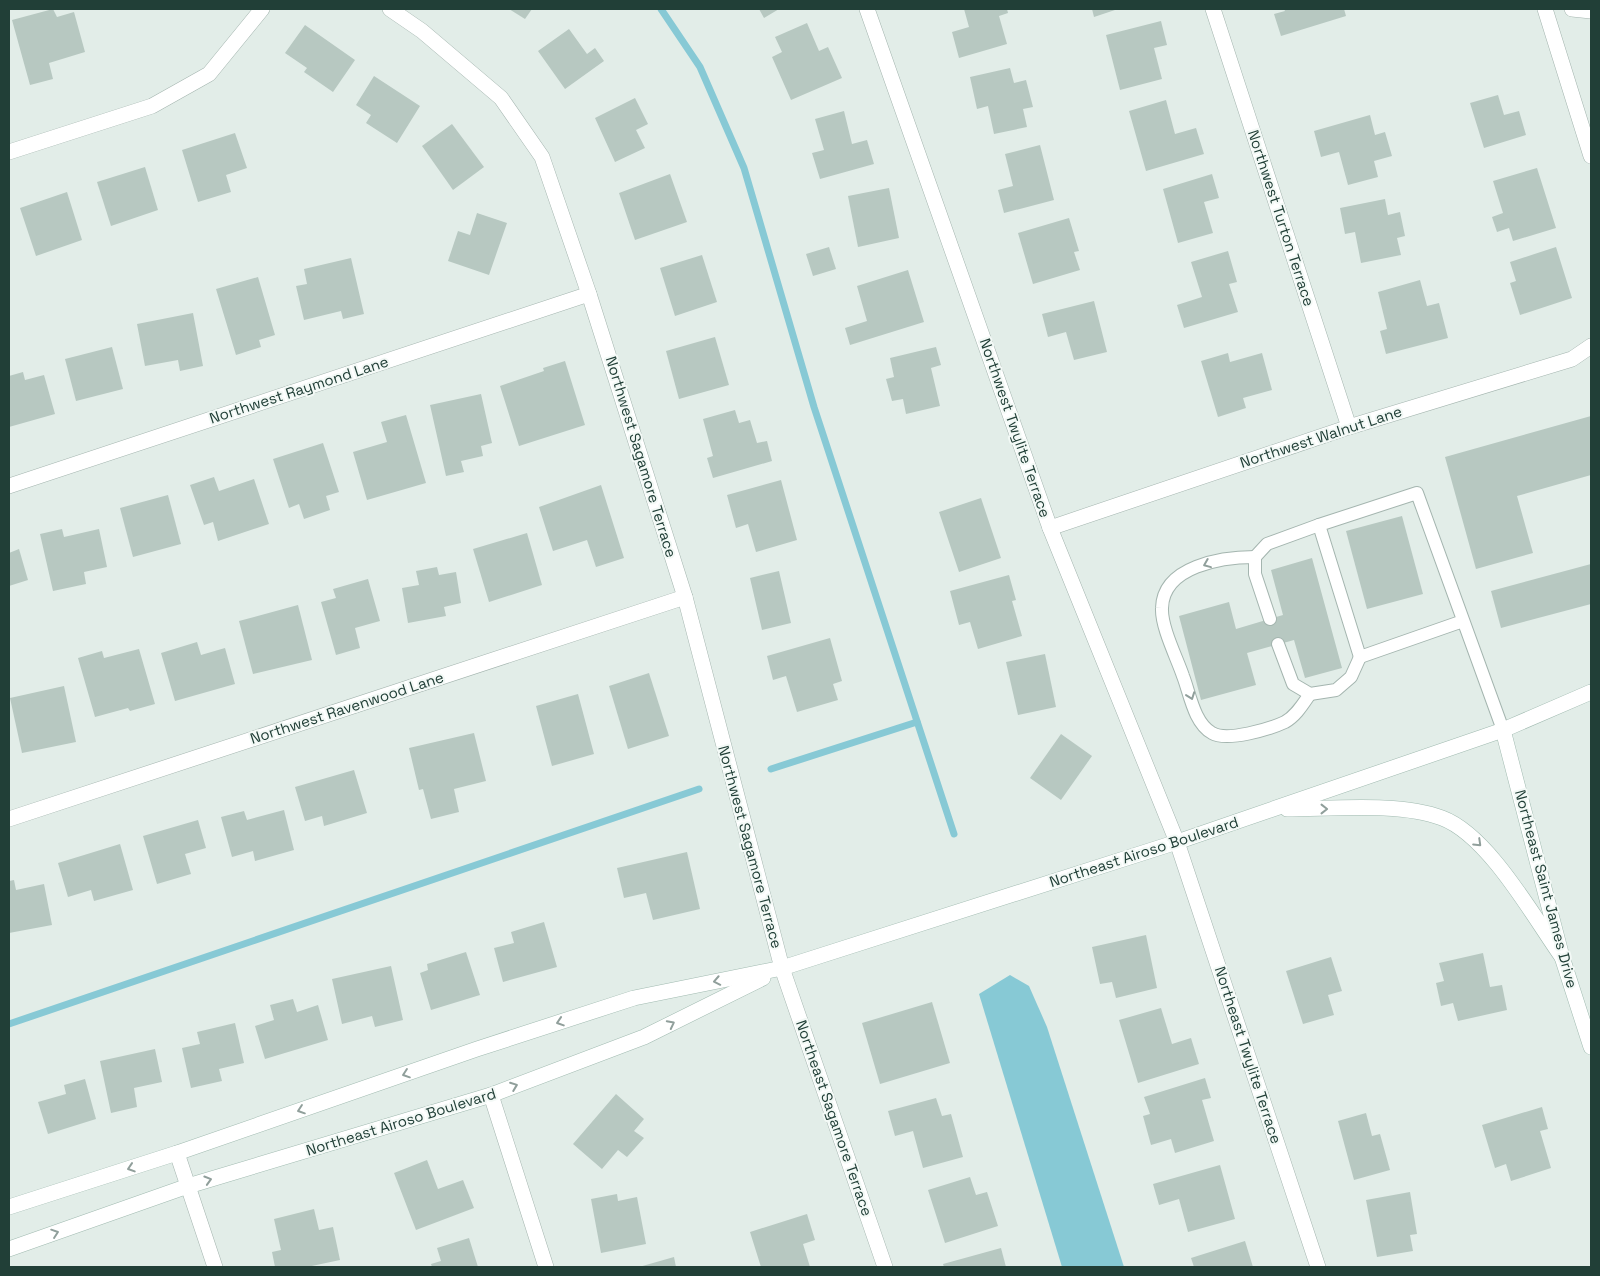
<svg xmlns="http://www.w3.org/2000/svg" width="1600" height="1276" viewBox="0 0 1600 1276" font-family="'Space Grotesk',sans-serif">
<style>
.water{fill:#87c9d5}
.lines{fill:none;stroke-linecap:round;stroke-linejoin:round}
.stream{stroke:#87c9d5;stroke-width:7}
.building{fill:#b7c8c1}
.service-casing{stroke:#a4b5af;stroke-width:14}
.minor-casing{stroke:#a4b5af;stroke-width:16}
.secondary-casing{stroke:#a0bab0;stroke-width:16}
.service{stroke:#fff;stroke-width:12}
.minor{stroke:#fff;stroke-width:15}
.secondary{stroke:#fff;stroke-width:15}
.oneway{stroke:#909f9b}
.labels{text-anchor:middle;stroke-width:4;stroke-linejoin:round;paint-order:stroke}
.street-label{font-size:15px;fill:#213f37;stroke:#f3f9f6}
</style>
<rect width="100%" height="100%" fill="#e2ede8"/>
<path class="water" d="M1010 975 1029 986 1047 1027 1124 1267H1062L979 994Z"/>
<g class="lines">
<g class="stream">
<path d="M661 9 700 67 744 168 814 407 954 834"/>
<path d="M771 769 917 722"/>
<path d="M9 1024 699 789"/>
</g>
</g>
<g class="building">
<path d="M53 9 57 17 74 12 85 52 49 63 53 79 30 85 12 20Z"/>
<path d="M509 9H532L525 19Z"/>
<path d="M759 9H779L764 18Z"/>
<path d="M964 9H1007L1008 13 999 16 1007 44 959 58 952 32 969 27Z"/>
<path d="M1092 9H1118L1094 17Z"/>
<path d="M1284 9H1344L1346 16 1281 36 1274 14 1285 11Z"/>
<path d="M1161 21 1167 45 1154 48 1162 79 1120 90 1106 35Z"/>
<path d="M807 23 819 51 828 47 842 78 791 100 772 57 782 52 775 37Z"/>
<path d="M305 25 355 60 333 92 304 72 307 68 285 53Z"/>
<path d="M569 29 587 54 595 48 604 61 565 89 538 51Z"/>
<path d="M1010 68 1014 83 1026 80 1033 107 1023 109 1027 127 994 134 988 106 977 109 970 77Z"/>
<path d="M374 76 420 106 397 143 366 123 371 115 356 105Z"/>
<path d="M1498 95 1504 115 1519 111 1526 135 1484 148 1470 103Z"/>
<path d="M635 98 648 124 636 130 645 148 615 162 595 118Z"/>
<path d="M1166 100 1175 134 1196 128 1204 154 1146 171 1129 111Z"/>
<path d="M844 111 852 144 867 140 874 164 820 179 812 153 824 150 815 119Z"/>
<path d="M1370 115 1375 135 1385 132 1392 156 1374 161 1378 177 1348 185 1339 152 1321 157 1314 131Z"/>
<path d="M452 124 484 167 453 190 422 146Z"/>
<path d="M235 133 247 168 226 175 231 192 198 202 182 150Z"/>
<path d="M1040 145 1054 200 1004 213 998 190 1013 186 1005 154Z"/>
<path d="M145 167 158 210 111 226 97 182Z"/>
<path d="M1537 168 1556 228 1513 241 1509 228 1497 232 1492 217 1503 213 1493 181Z"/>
<path d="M670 174 687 222 635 240 619 193Z"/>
<path d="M1212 174 1219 198 1204 202 1213 233 1178 243 1163 189Z"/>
<path d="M889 188 899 238 858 247 848 196Z"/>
<path d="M67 192 82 240 36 256 20 208Z"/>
<path d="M1385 199 1388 215 1400 212 1405 236 1397 238 1401 255 1361 263 1355 232 1345 234 1340 208Z"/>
<path d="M477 213 507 223 489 275 448 261 458 231 470 235Z"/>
<path d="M1069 218 1079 251 1074 252 1080 270 1033 284 1018 233Z"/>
<path d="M829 247 836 269 813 276 806 254Z"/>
<path d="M1556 247 1572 298 1520 315 1510 283 1516 281 1510 262Z"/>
<path d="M1228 251 1237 282 1229 284 1238 312 1184 328 1177 305 1202 297 1191 262Z"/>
<path d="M702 255 717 302 675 316 660 268Z"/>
<path d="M351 258 364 314 343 319 341 311 304 320 296 286 307 284 304 269Z"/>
<path d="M908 270 924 322 850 345 845 328 867 321 857 286Z"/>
<path d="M258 277 275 335 259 340 261 347 236 355 216 289Z"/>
<path d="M1420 280 1427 306 1439 303 1448 338 1386 354 1380 331 1387 329 1378 292Z"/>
<path d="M1094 301 1107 352 1074 360 1066 332 1048 337 1042 314Z"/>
<path d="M193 313 203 366 180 371 178 360 145 366 137 324Z"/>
<path d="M715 337 729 385 679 399 666 351Z"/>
<path d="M112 347 123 389 76 401 65 359Z"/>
<path d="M936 347 941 365 931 368 940 406 906 414 903 399 892 401 886 379 894 377 890 358Z"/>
<path d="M1228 353 1230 362 1262 353 1272 390 1243 398 1246 408 1218 417 1201 361Z"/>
<path d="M565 361 585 425 519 446 500 386 544 371 543 368Z"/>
<path d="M23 372 25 380 44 375 55 414 9 427V376Z"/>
<path d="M481 394 492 443 481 446 483 456 461 461 464 472 446 476 430 405Z"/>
<path d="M735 410 739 423 750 420 757 443 767 441 772 461 713 478 707 458 713 456 703 419Z"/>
<path d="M406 415 426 483 367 500 353 452 387 442 381 422Z"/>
<path d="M1591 416V475L1517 496 1533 553 1476 569 1445 457Z"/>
<path d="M323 443 339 492 326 496 330 510 304 519 299 504 289 508 273 459Z"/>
<path d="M214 477 219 491 254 479 269 524 218 541 213 522 204 525 190 485Z"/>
<path d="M781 480 797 540 756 552 748 524 736 528 727 495Z"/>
<path d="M601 485 624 558 596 567 587 540 553 551 539 507Z"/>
<path d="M168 495 181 544 133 557 120 508Z"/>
<path d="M981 498 1001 558 959 572 939 512Z"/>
<path d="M1402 516 1423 594 1367 609 1346 531Z"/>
<path d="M62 529 64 537 99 529 107 567 84 572 86 584 53 591 40 534Z"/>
<path d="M527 533 542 585 489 602 473 549Z"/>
<path d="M19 549 28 580 9 586V553Z"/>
<path d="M1312 558 1342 668 1305 678 1294 640 1247 653 1256 685 1201 700 1179 616 1229 602 1236 629 1283 615 1271 570Z"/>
<path d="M1591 564V604L1501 628 1491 591Z"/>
<path d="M437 567 439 575 456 572 461 603 444 607 446 616 408 623 402 588 419 585 416 571Z"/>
<path d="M779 571 791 623 762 630 750 578Z"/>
<path d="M1009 575 1016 600 1012 601 1022 636 978 649 970 622 959 625 950 591Z"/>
<path d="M368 579 380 621 355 628 360 648 336 655 321 602 336 598 333 589Z"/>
<path d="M298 605 312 660 253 674 239 621Z"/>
<path d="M830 638 842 681 833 684 838 700 797 712 786 676 773 680 767 656Z"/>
<path d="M197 642 201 655 225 648 235 684 175 701 161 653Z"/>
<path d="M139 649 155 704 130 711 128 708 95 717 78 658 102 651 104 658Z"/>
<path d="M1045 654 1056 707 1018 715 1006 662Z"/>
<path d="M649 673 669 736 628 749 609 686Z"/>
<path d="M64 686 76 742 22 753 10 698Z"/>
<path d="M578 694 594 754 552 766 536 706Z"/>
<path d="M474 733 486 781 454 789 459 812 431 819 423 789 419 790 409 748Z"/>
<path d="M1061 734 1092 756 1061 800 1030 778Z"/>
<path d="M354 770 367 813 324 826 322 816 305 821 295 787Z"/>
<path d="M284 810 294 850 255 861 253 851 232 857 221 817 244 811 247 820Z"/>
<path d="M198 820 206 848 185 854 191 874 157 884 143 836Z"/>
<path d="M120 844 133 890 94 901 91 890 68 897 58 863Z"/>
<path d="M687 852 700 909 653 920 646 893 624 898 617 868Z"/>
<path d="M14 880 16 890 44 884 52 925 9 933V881Z"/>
<path d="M544 922 557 967 503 982 494 948 514 943 511 932Z"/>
<path d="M1146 935 1157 988 1116 998 1112 982 1100 984 1092 947Z"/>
<path d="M466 952 480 995 431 1010 420 973 428 970 427 964Z"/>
<path d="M1483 953 1490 987 1502 985 1507 1010 1458 1021 1453 1003 1441 1006 1436 983 1444 981 1439 963Z"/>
<path d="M1331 957 1342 991 1328 995 1334 1015 1303 1024 1286 971Z"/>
<path d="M391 966 403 1020 375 1027 372 1016 342 1024 332 979Z"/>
<path d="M293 999 297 1012 318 1005 328 1040 265 1059 255 1026 274 1020 270 1005Z"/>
<path d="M932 1002 950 1063 880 1084 862 1023Z"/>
<path d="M1161 1008 1172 1044 1191 1038 1199 1064 1138 1083 1119 1020Z"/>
<path d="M235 1023 244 1063 219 1069 222 1081 191 1088 182 1048 200 1044 197 1032Z"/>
<path d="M155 1049 162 1082 134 1088 137 1107 111 1113 100 1061Z"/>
<path d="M1205 1078 1211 1098 1202 1100 1214 1141 1175 1153 1171 1139 1151 1145 1143 1116 1150 1114 1144 1097Z"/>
<path d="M85 1079 96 1119 48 1134 38 1102 66 1094 64 1085Z"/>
<path d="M616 1094 644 1119 634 1131 644 1138 627 1157 618 1150 602 1169 573 1144Z"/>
<path d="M936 1098 942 1116 951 1114 963 1157 923 1168 913 1131 895 1136 888 1111Z"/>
<path d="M1542 1107 1548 1129 1540 1131 1551 1168 1511 1181 1506 1164 1495 1168 1482 1125Z"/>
<path d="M1366 1113 1372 1136 1380 1134 1390 1170 1354 1180 1338 1121Z"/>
<path d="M427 1160 438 1189 463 1180 474 1208 416 1230 394 1173Z"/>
<path d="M1220 1165 1235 1219 1188 1232 1179 1199 1159 1205 1153 1184Z"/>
<path d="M970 1177 976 1195 987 1192 998 1226 945 1243 928 1190Z"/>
<path d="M1410 1192 1417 1234 1410 1235 1413 1251 1377 1257 1366 1200Z"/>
<path d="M617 1194 618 1201 637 1197 646 1244 601 1253 591 1199Z"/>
<path d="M314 1209 319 1230 333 1227 340 1260 307 1267H275L272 1252 281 1250 274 1219Z"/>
<path d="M807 1214 815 1240 803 1244 810 1267H761L750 1232Z"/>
<path d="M469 1238 478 1267H432L431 1264 441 1261 437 1248Z"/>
<path d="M1245 1241 1253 1267H1194L1191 1258Z"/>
<path d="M1001 1248 1006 1267H944L943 1264Z"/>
<path d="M674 1257 676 1267H639Z"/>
</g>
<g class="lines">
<g class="service-casing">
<g id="service">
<path d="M1255 557C1222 557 1163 566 1162 608 1161 627 1177 658 1183 676 1190 694 1194 723 1212 733 1227 742 1270 729 1285 722 1296 716 1303 704 1310 694"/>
<path d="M1270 619 1255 574V557L1267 544 1319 525"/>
<path d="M1463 621 1360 657 1319 525 1417 493 1503 730"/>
<path d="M1278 644 1293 684 1310 694 1336 690 1351 677 1360 657"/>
</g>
</g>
<g class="minor-casing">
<g id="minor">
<path d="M390 9 422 31 501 98 542 157 589 294 685 597 782 968 885 1267"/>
<path d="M867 9 1050 528 1177 842 1318 1267"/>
<path d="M1213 9 1349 427"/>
<path d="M1545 9 1591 156"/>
<path d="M1572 9 1591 11"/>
<path d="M9 152 152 106 209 74 262 9"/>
<path d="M9 486 589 294"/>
<path d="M1050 528 1349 427 1572 359 1591 346"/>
<path d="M9 819 685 597"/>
<path d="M491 1095 546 1267"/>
<path d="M177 1153 215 1267"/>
</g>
</g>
<g class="secondary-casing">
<g id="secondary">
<path d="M1503 730 1562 957 1591 1047"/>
<path d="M1287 809C1332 809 1400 802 1442 818 1488 835 1533 916 1562 957"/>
<path d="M9 1207 177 1153 477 1049 634 998 782 968 1177 842 1503 730 1591 692"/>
<path d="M9 1249 188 1186 491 1095 644 1037 763 978"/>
</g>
</g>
<use href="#service" class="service"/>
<use href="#minor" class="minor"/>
<use href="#secondary" class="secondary"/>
</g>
<defs><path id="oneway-chevron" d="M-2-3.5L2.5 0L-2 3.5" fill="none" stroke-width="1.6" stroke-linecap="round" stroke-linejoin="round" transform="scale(1.25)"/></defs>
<g class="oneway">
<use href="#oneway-chevron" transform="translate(1207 564) rotate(158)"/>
<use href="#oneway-chevron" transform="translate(1191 696) rotate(70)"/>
<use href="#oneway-chevron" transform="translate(1324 809)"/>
<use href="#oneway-chevron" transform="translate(1478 843) rotate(44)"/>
<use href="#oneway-chevron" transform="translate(717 981) rotate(169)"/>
<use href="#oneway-chevron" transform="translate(560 1022) rotate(162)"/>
<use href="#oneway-chevron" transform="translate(671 1024) rotate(-27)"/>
<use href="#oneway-chevron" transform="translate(406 1074) rotate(161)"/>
<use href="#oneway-chevron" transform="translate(514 1086) rotate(-21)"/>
<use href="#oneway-chevron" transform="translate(301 1110) rotate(161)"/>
<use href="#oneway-chevron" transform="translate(131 1168) rotate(162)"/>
<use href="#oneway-chevron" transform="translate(208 1180) rotate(-17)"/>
<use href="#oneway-chevron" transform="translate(55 1233) rotate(-19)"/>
</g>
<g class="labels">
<g class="street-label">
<text transform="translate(1281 218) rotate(72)" y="5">Northwest Turton Terrace</text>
<text transform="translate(299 390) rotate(-18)" y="5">Northwest Raymond Lane</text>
<text transform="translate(1015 428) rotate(71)" y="5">Northwest Twylite Terrace</text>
<text transform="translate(1321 437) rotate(-18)" y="5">Northwest Walnut Lane</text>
<text transform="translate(641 457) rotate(73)" y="5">Northwest Sagamore Terrace</text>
<text transform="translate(347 708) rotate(-18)" y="5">Northwest Ravenwood Lane</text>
<text transform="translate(750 847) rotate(75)" y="5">Northwest Sagamore Terrace</text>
<text transform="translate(1144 852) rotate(-18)" y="5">Northeast Airoso Boulevard</text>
<text transform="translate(1546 889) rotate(75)" y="5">Northeast Saint James Drive</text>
<text transform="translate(1248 1055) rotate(72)" y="5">Northeast Twylite Terrace</text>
<text transform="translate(834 1118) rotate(71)" y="5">Northeast Sagamore Terrace</text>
<text transform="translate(401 1122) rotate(-17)" y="5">Northeast Airoso Boulevard</text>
</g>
</g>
<rect width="1600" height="1276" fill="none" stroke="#213f37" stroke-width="20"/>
</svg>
